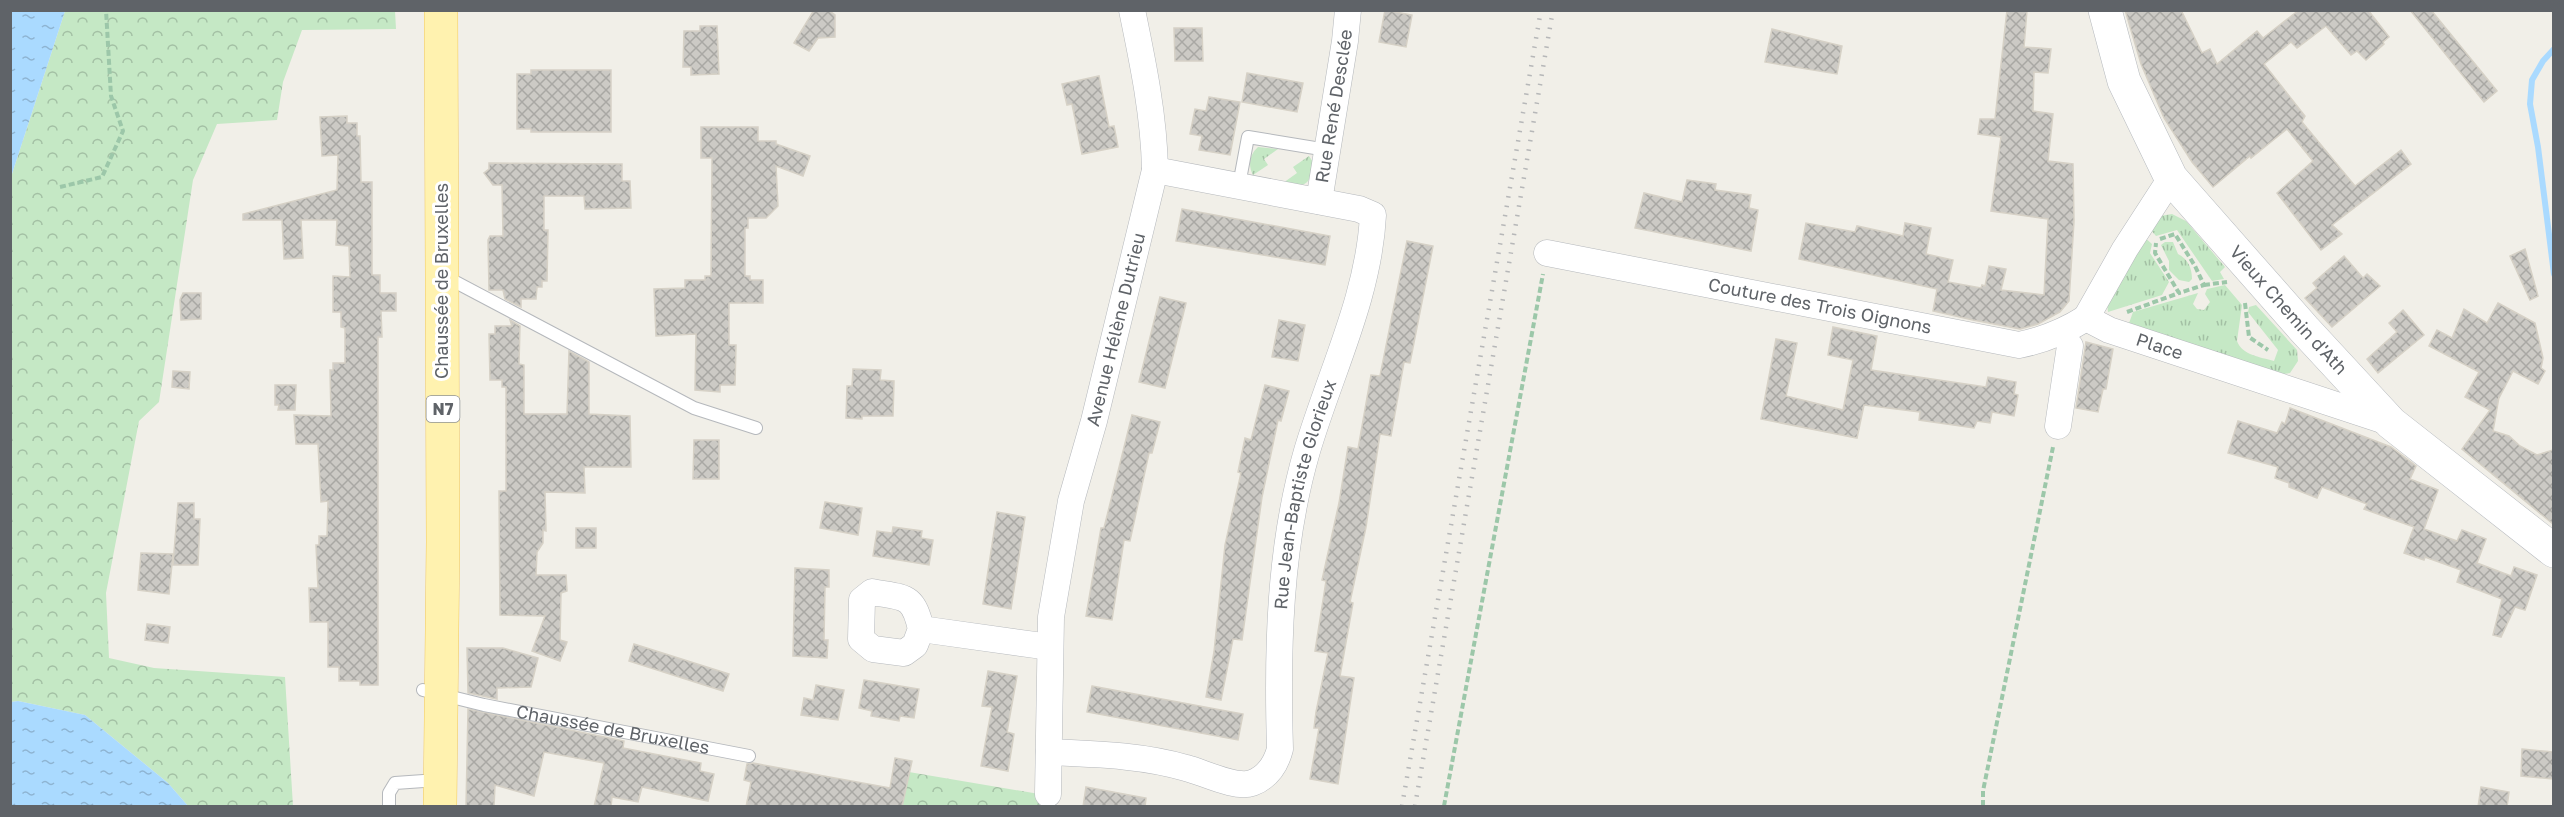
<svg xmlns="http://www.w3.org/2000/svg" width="2564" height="817" viewBox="0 0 2564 817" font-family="'Golos Text',sans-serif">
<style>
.grass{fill:url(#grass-tufts)}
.forest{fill:url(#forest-crowns)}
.water{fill:url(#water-ripples)}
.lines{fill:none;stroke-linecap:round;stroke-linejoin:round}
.stream{stroke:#aadaff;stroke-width:6}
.building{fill:url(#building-cross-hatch);stroke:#d6d1c6;stroke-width:1.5}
.lane-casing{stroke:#b5b8bc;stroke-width:14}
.street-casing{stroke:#b5b8bc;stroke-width:27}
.secondary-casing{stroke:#b6babf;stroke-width:34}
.primary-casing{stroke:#f2c960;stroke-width:34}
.path{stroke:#9cc7a9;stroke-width:4;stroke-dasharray:6 3;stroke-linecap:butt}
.lane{stroke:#fff;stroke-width:12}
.street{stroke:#fff;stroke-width:26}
.secondary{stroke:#fff;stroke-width:33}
.primary{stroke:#fff2af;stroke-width:33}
.rail{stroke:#b6b7b8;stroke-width:4.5;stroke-dasharray:1.5 8;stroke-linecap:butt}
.labels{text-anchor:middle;stroke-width:6;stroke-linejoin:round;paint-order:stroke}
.shield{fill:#fff;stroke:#8f9295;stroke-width:1.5}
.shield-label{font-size:16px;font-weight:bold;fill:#5f6368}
.street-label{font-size:18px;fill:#5f6368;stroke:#fff}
</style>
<defs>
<pattern id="grass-tufts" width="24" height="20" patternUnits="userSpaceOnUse" patternTransform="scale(1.5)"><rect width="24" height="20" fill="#c5e8c5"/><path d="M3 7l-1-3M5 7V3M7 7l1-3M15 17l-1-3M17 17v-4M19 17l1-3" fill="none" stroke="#a3c0a4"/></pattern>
<pattern id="forest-crowns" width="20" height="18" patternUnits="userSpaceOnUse" patternTransform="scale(1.5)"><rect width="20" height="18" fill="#c5e8c5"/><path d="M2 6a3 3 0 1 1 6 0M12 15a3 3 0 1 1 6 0" fill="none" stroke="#a3c0a4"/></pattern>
<pattern id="water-ripples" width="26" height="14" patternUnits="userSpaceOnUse" patternTransform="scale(1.5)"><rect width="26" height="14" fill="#aadaff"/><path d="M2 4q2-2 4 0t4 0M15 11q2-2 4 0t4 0" fill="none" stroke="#8eb4d2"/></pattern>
<pattern id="building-cross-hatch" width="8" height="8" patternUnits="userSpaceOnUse" patternTransform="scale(1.5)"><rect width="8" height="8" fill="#cccac5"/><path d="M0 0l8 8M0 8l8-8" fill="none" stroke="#a9a8a4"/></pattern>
</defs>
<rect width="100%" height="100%" fill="#f1efe8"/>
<g class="grass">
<path d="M1258 147 1278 149 1264 159 1268 165 1253 175C1248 166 1249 155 1258 147Z"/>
<path d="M1309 156 1313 162C1310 186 1306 188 1283 183L1297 173 1293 167Z"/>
<path d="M2172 214 2186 221 2225 267 2220 272 2224 279 2212 281 2177 230 2156 236 2150 229 2160 216Z"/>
<path d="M2144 237 2152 244 2150 253 2169 282 2162 295 2108 312 2107 303Z"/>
<path d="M2165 242H2173L2178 254C2188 259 2192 268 2192 279L2189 282 2179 280 2169 270V261L2161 245Z"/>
<path d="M2225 285 2242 305 2237 341C2242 355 2260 357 2274 361L2278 350 2248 312 2249 307 2256 305 2297 350 2298 361 2290 373 2279 375 2128 326 2133 312 2198 293 2193 304 2197 309 2204 310 2210 302 2205 294 2207 289Z"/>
</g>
<g class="forest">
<path d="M65 11H395L396 29 302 30 283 82 277 120 217 124 193 180 159 402 139 421 106 593 109 658 154 668 285 677 293 806H188L168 783 85 715 18 701 11 702V177Z"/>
<path d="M903 771 1039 794 1040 806H897Z"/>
</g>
<g class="water">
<path d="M11 10 65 11 11 177 10 11Z"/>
<path d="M18 701 85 715 168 783 188 806H11V702Z"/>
</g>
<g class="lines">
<path class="stream" d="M2554 49 2543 61 2532 80 2530 104 2538 147 2554 274"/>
</g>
<g class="building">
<path d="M814 10H828L835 15V37L818 38 809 51 794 43Z"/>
<path d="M1385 10 1412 15 1406 47 1379 42Z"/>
<path d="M2007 10H2027L2024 47 2051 49 2048 73 2034 72 2033 111 2053 114 2048 161 2073 164 2074 221 2069 301 2060 312 2038 324 2020 329 1973 320 1933 311 1937 289 1799 259 1806 223 1855 232 1857 226 1903 236 1905 223 1931 228 1926 254 1953 260 1948 282 1981 288 1982 285 1985 286 1989 266 2006 269 2001 290 2044 295 2048 219 1991 211 2001 137 1978 134 1980 119H1995Z"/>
<path d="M2125 10H2181L2202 53 2210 49 2217 64 2257 31 2263 38 2299 10H2368L2389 37 2383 42 2384 44 2366 60 2357 51 2351 55 2326 26 2297 48 2291 42 2264 64 2305 116 2302 122 2355 186 2401 150 2411 164 2332 225 2342 234 2321 250 2277 193 2313 161 2287 129 2251 158 2250 156 2213 187 2192 162 2164 118 2141 64Z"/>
<path d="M2410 10H2431L2497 91 2484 102Z"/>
<path d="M700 26H717L719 74 691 75V67H683L684 31H700Z"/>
<path d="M1174 28H1202L1203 61H1175Z"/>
<path d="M1772 29 1842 46 1837 74 1765 62Z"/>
<path d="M531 70H611V132H531V129H517V74H531Z"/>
<path d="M1247 73 1303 83 1297 112 1242 102Z"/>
<path d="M1099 76 1109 127 1114 126 1118 147 1082 154 1072 104 1067 105 1062 84Z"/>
<path d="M1209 97 1240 102 1230 155 1199 150 1202 136 1190 134 1195 109 1206 111Z"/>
<path d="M347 116V123H357V136H360L361 182H372V275H380V293H396V311H381L382 337H378V685H360V681H339V667H328V622H310L309 588H318L316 545H319V536H327L328 501 321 502 318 444H296L294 415 331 416 330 370H333V363H345V328L341 327V312H333V276L350 277 349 246 336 245 337 220H301L303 258 284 259 282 220H243V214L337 190 338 155 322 156 320 117Z"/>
<path d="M701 127H758V141H776V144L810 156 803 176 776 166 778 206 766 218H748V228H745V276H750V280H763V303H729V345H736L735 385H720V392L695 390 696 334 656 336 654 289 685 288V280H705V276H711L712 158H701Z"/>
<path d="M489 163 622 164V181H630L631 208 585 209 584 196H544V230H548L547 281H542V287H537L536 299H521V307L505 299 503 290H489L488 240 490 236H503L502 185H493L484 173 489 169Z"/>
<path d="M1687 180 1716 184 1715 190 1751 195 1749 208 1758 210 1751 251 1635 228 1644 193 1682 202Z"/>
<path d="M1182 209 1330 236 1325 265 1176 241Z"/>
<path d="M1407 241 1433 246 1410 363 1404 362 1391 436 1380 434 1366 527 1350 602 1353 603 1340 676 1354 678 1338 784 1310 779 1319 728H1314L1316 712 1328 653 1315 651 1326 581 1322 580 1339 503 1348 447 1358 449 1371 375 1380 376Z"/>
<path d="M2525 249 2538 296 2530 300 2510 256Z"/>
<path d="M2344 256 2363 278 2367 274 2380 286 2332 327 2305 298 2317 288 2313 283Z"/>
<path d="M183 293H201V319L181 320 180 300Z"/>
<path d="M1160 297 1186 303 1165 388 1139 382Z"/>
<path d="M2498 303 2535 323 2543 358 2541 368 2545 371 2538 384 2513 371 2498 400 2499 397 2493 431 2509 436 2520 446 2537 455 2553 450V524L2462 449 2490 410 2465 397 2479 372 2429 346 2437 330 2452 338 2464 309 2487 323Z"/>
<path d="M2403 310 2424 335 2378 373 2367 359 2397 332 2389 323Z"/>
<path d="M510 320 520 326 519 364 524 365V414H567L569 351 589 362V414L630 416 631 467H584L585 493 545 492 546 531 543 530V543L537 552 536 575H566L567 591 561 593 560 640 567 642 560 661 532 651 545 616 500 615 499 491H506V387H502V380H490L489 334H495V326H512Z"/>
<path d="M1279 320 1305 325 1298 361 1272 357Z"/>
<path d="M1833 327 1877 336 1871 370 1986 387 1988 377 2016 382 2014 394 2018 395 2014 416 1992 412 1990 423 1977 421 1974 428 1919 420 1920 412 1864 405 1857 438 1761 419 1776 339 1797 343 1786 396 1843 410 1853 360 1828 355Z"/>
<path d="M2086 342 2113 349 2106 389H2103L2098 412 2076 408Z"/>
<path d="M853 369 881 370 880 380 894 381 893 416H862V419L846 418 847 386H852Z"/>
<path d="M173 371 190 372 189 389 172 387Z"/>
<path d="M275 385H296L295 410H278L279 405H275Z"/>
<path d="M1265 385 1289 391 1281 421 1278 420 1262 497 1242 640 1233 639 1221 700 1206 697 1214 652 1225 545 1241 473 1238 472 1245 438 1251 440Z"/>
<path d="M2290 408 2391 447 2416 466 2410 479 2438 490 2424 529 2457 541 2462 530 2486 539 2477 563 2511 576 2514 567 2537 575 2525 610 2515 607 2501 637 2493 635 2502 599 2457 582 2461 570 2425 557 2424 560 2404 553 2414 527 2364 509 2367 504 2322 487 2317 498 2289 487V483L2275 478 2278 467 2228 453 2238 421 2277 433 2282 422 2285 424Z"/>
<path d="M1132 415 1160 422 1152 453H1149L1130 541 1124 540 1112 620 1086 616 1101 528H1104Z"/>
<path d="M694 440H719V479H693Z"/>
<path d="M825 502 862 508 858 535 820 528Z"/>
<path d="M178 503H194V519H200L198 565H173Z"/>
<path d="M997 512 1025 517 1011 609 983 604Z"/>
<path d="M893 527 922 531 921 538 933 540 929 565 873 556 877 531 892 533Z"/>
<rect x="576" y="528" width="20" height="20"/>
<path d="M141 553 173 554 169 594 138 590Z"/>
<path d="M795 568 829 570V587H825L824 640H828L827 658 793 656Z"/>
<path d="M147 624 170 627 168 643 145 640Z"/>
<path d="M634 644 729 674 723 691 629 661Z"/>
<path d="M467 648H503L538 658 531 687 497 688V699L468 693Z"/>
<path d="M988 671 1017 676 1007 732 1014 734 1008 771 981 766 992 707 982 706Z"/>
<path d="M864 680 919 689 914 718 900 716 899 721 871 716 872 711 859 708Z"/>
<path d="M816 685 844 690 838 720 801 715 804 698 813 700Z"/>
<path d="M1092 686 1243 714 1238 740 1087 712Z"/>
<path d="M468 709 624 741 623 748 701 763 700 771 714 774 708 801 642 787 638 802 612 797 611 807H594L604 763 544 752 534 796 495 785 494 807H466Z"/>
<path d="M2522 749 2553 752V779L2521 776Z"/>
<path d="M895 758 912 761 902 807H746L751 782 744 780 747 764 753 763 890 788Z"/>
<path d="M1086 787 1146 798 1145 807H1083Z"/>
<path d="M2481 787 2509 792 2507 807H2478Z"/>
</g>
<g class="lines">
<g class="lane-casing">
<g id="lane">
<path d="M1239 185 1248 137 1327 150"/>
<path d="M446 277 694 408 756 428"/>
<path id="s1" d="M423 690 484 705 749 756"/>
<path d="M389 806V793L395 783 438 780"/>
</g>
</g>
<g class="street-casing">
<g id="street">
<path id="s2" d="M2171 178 2125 249 2086 318 2109 330 2391 423"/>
<path id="s3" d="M1319 201 1345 41 1348 10"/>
<path id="s4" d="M1547 253 2019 345C2044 340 2064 332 2086 318"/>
<path d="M2058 426 2070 346"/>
<path d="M921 629 915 645 904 653 873 649 861 639 862 600 872 592C905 598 913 594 921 629L1050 647"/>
<path id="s5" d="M1049 752C1094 754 1142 755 1186 768 1203 772 1235 789 1252 783 1268 777 1276 764 1280 749 1277 650 1279 547 1307 451 1330 373 1369 297 1373 215L1359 209 1155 170"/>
<path id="s6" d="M1048 794 1051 617 1071 501 1094 421 1155 170C1154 116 1143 63 1132 10"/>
</g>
</g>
<g class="secondary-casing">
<g id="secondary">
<path id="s7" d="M2105 10 2124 81 2171 178 2304 329 2391 423 2554 551"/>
</g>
</g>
<g class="primary-casing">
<path id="primary" d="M440 806 443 542 441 10"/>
</g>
<g class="path">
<path d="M60 187 102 177 123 131 111 96 106 10"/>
<path d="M2160 239 2175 234 2195 266 2204 285 2179 293"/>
<path d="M2204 285 2227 282"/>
<path d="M2245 303 2249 337 2268 350"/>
<path d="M2127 312 2179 293 2155 253 2156 243"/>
<path d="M1444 806 1543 274"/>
<path d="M1983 806V791L2053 447"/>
</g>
<use href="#lane" class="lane"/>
<use href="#street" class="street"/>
<use href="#secondary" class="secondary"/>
<use href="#primary" class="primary"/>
<g class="rail">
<path d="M1402 806 1541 10"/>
<path d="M1415 806 1553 10"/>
</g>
</g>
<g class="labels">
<rect class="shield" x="426.5" y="396" width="33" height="26" rx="4.5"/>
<g class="shield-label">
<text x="443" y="415">N7</text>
</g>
<g class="street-label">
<text dy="6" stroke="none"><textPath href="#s3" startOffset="96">Rue René Desclée</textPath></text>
<text transform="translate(442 281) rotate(-90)" y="6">Chaussée de Bruxelles</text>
<text dy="6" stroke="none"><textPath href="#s4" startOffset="278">Couture des Trois Oignons</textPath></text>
<text dy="6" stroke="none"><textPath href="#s7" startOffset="358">Vieux Chemin d'Ath</textPath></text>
<text dy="6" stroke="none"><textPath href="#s6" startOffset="472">Avenue Hélène Dutrieu</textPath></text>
<text dy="6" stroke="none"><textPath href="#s2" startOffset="243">Place</textPath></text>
<text dy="6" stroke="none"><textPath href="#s5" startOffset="510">Rue Jean-Baptiste Glorieux</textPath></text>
<text dy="6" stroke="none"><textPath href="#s1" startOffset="194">Chaussée de Bruxelles</textPath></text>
</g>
</g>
<rect width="2564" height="817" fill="none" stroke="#5f6368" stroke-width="24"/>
</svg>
